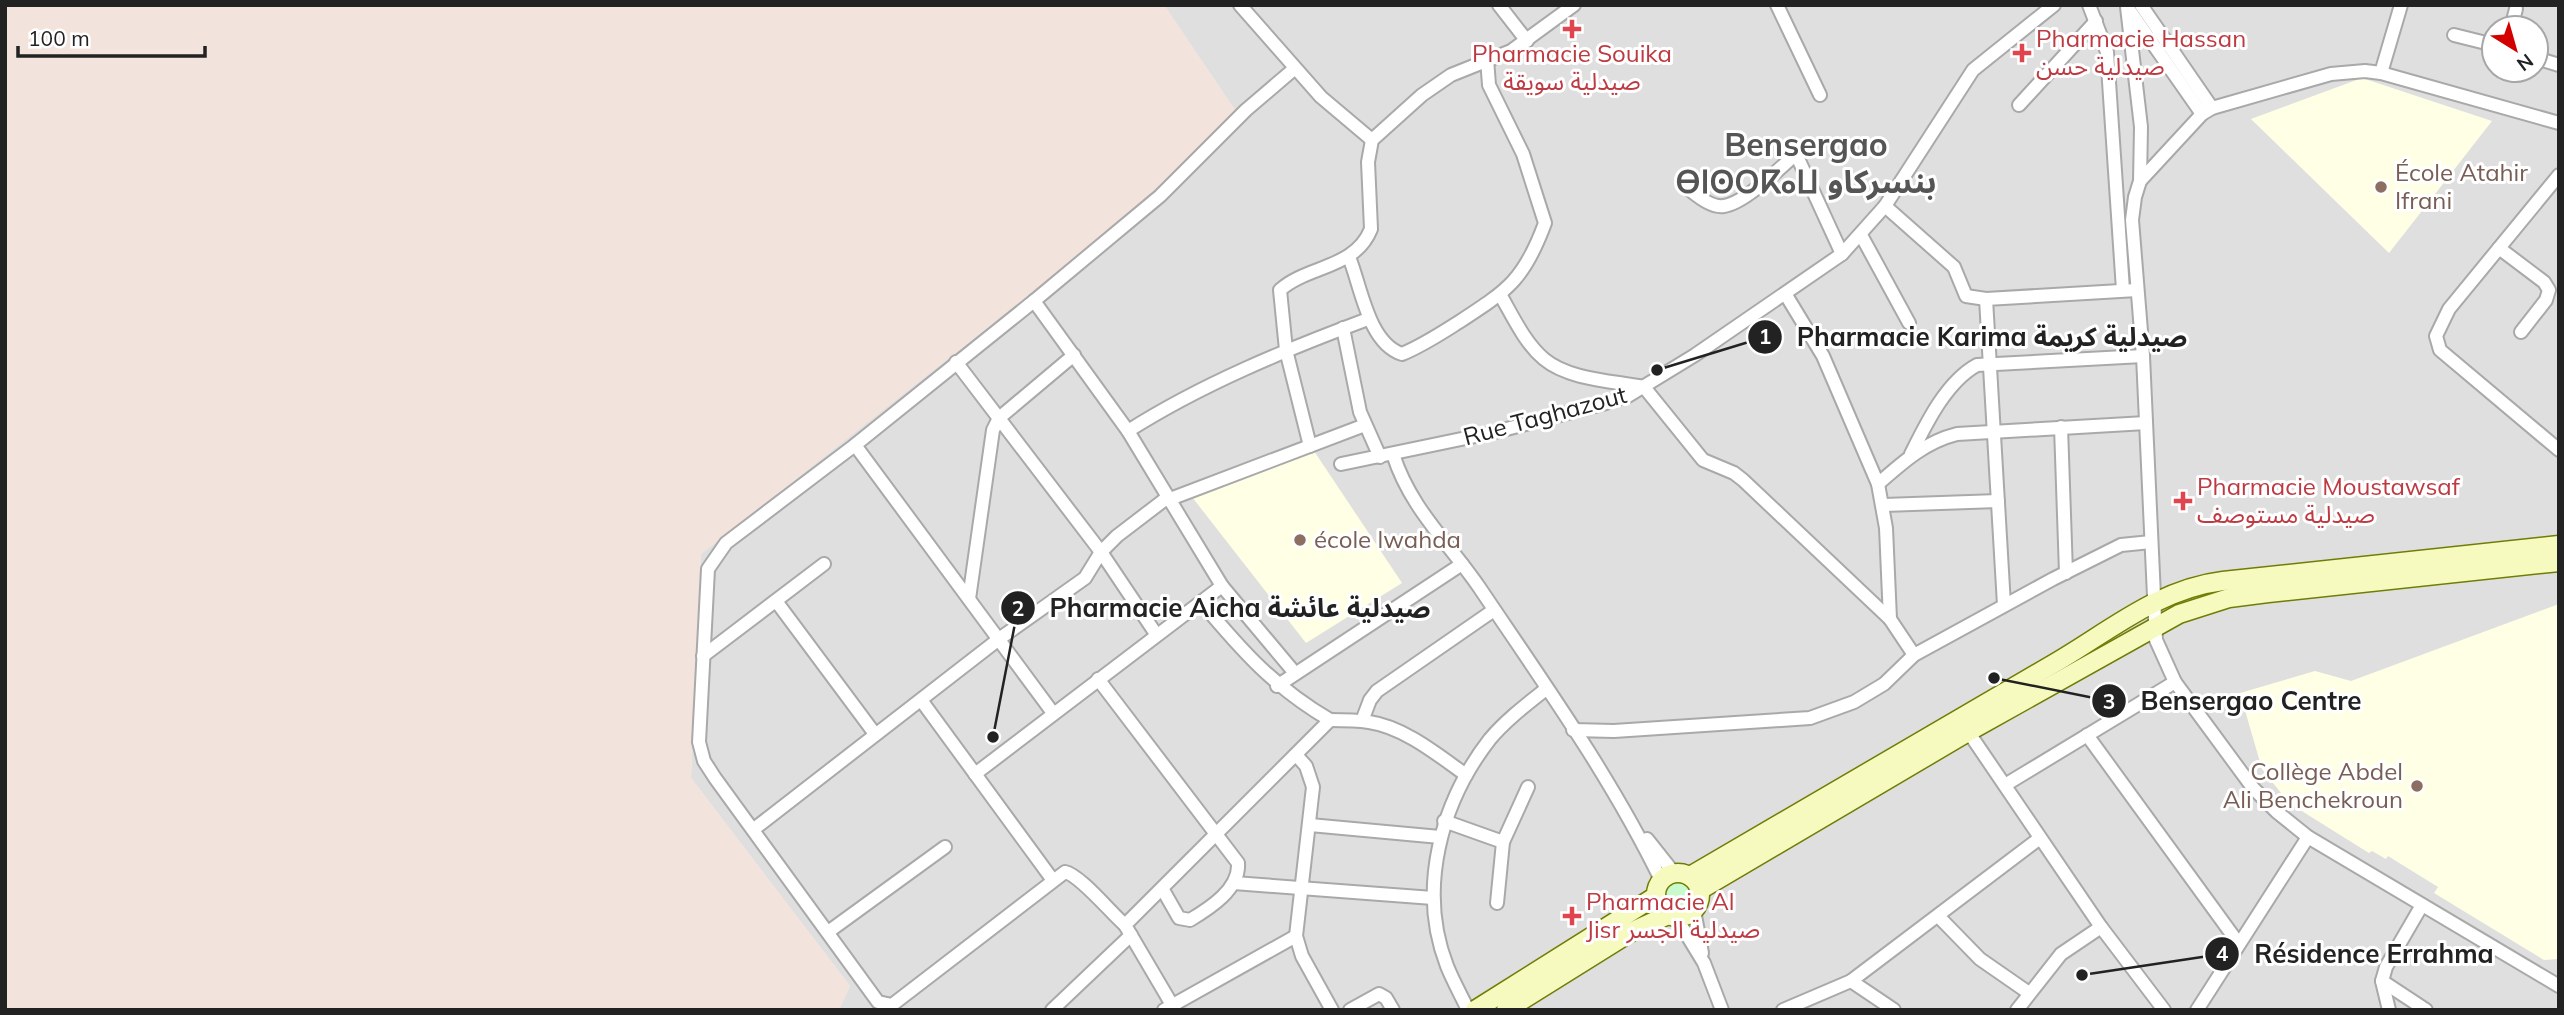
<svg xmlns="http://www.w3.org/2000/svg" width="2564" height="1015" viewBox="0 0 2564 1015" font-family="Mulish,'Noto Sans Arabic','Noto Sans Tifinagh',sans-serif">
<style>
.residential{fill:#e0dfdf;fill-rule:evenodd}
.education{fill:#ffffe5}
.military{fill:#f3e3dd}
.park{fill:#c8facc}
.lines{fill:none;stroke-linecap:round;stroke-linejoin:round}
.street-casing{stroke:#a9a9a9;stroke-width:16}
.secondary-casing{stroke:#707d05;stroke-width:21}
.street{stroke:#fff;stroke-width:12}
.secondary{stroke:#f7fabf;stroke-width:18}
.health-dot{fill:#e0444e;stroke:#fff;stroke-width:2.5}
.education-dot{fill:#8d6e63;stroke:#fff;stroke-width:2.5}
.labels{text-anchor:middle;stroke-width:6;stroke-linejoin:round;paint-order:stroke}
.health-label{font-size:24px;fill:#be3a42;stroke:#fff;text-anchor:start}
.education-label{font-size:24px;fill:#785e54;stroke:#fff;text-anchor:start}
.street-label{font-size:24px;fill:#222;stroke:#fff}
.district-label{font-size:32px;font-weight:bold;fill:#555;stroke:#fff}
.leader{fill:none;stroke:#222;stroke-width:2.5}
.callout-dot{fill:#222;stroke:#fff;stroke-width:2.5}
.mark-label{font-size:21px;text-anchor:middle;font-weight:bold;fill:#fff}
.callout-label{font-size:26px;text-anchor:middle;font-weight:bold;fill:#222;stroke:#fff;stroke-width:6;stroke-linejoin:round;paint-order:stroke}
</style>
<rect width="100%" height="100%" fill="#f2efe9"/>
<path class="residential" d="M1164 5H2559V1010H839L850 986 691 778 701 554 1150 199 1235 110ZM2494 28H2536V70H2494Z"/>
<g class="education">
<path d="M2362 78 2492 121 2389 253 2251 119Z"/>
<path d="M1312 448 1402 583 1306 643 1192 497Z"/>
<path d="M2559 604V959L2544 960 2434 893 2438 887 2388 856 2386 859 2372 851 2369 853 2289 803 2262 769 2240 693 2315 671 2351 681Z"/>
</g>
<path class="military" d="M5 5H1164L1235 110 1150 199 701 554 691 778 850 986 839 1010H5Z"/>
<circle class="park" cx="1679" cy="894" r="18"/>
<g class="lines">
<g class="street-casing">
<g id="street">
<path d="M1240 5 1321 97 1372 140"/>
<path d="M1499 5 1527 41"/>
<path d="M1777 5 1820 95"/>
<path d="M2089 5 2107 52 2123 290"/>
<path d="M2141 5 2212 108"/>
<path d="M2127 7 2141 127 2140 181"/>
<path d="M2130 11 2202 114"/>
<path d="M2511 28 2516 9"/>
<path d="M2454 35 2494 45"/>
<path d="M2536 58 2559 65"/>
<path d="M2381 73 2401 5"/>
<path d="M2019 105 2096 21"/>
<path d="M2559 123 2381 73 2365 71 2331 74 2212 108 2202 114 2140 181 2135 197 2132 220 2143 356 2156 640 2175 682 2253 788 2277 812 2308 837 2559 986"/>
<path d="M2559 175 2449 309 2436 336 2440 350 2559 450"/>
<path d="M1690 190C1699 197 1712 208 1724 206 1745 203 1780 168 1796 154L1842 254"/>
<path d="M1885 206 1954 267 1966 296 1986 299"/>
<path d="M1861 235 1909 323"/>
<path d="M2499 248 2544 282 2549 290 2546 300 2521 332"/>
<path d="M1349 257C1361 286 1368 343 1402 354 1422 346 1440 334 1459 322 1508 290 1524 280 1545 223L1523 154 1489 85 1487 59"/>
<path d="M1786 295 1823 356 1878 484 1886 528 1890 619 1914 655"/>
<path d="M1501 296C1513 317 1525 343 1544 359 1569 380 1614 381 1644 387L1703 460 1734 473 1743 480 1890 619"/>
<path d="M1034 301 1160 196 1246 110 1294 69"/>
<path d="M1343 328 1360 412 1380 457"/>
<path d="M956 362 1101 552 1156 634"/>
<path d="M2061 427 2066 573"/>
<path d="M1128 431C1202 384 1285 350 1368 319"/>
<path d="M855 445 1053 713"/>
<path d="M1310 446 1286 350 1280 290C1308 265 1355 269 1371 229L1368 162 1372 140 1422 95 1451 75 1511 51 1574 5"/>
<path d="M1393 454C1410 508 1448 542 1479 587 1543 682 1611 777 1661 880"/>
<path d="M1911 454C1926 424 1946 382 1977 365L2143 356"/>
<path d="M1341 464 1495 432 1606 403 1628 396 1695 355 1842 254 1885 206 1973 70 2054 5"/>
<path d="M1878 484C1903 462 1925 442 1957 434L2146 423"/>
<path d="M1170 499 1365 425"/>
<path d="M1884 505 1998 501"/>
<path d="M969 599 993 430 999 418 1074 355"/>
<path d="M776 601 875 734"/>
<path d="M2004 605 1986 299 2137 290"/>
<path d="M703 656 824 564"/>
<path d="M1098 679 1238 863C1240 889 1210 908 1190 920L1179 918 1163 890"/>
<path d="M1277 686 1462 564"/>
<path d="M921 700 1052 879"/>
<path d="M1330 720C1343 720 1356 720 1369 722 1404 727 1438 755 1466 775"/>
<path d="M1362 721 1370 700 1377 691 1494 610"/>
<path d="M1965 727 2101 927 2164 1010"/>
<path d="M1573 730 1614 731 1810 718 1854 702 1884 684 1914 655 2053 579 2121 545 2151 542"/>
<path d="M2087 735 2239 944"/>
<path d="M1297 756 1306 766 1313 787 1296 936 1302 956 1332 1010"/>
<path d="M975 774 1222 586"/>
<path d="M2005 785 2175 682"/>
<path d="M1444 821 1503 842"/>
<path d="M1310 825 1440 837"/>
<path d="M754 829 999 639 1085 578 1101 552 1117 536 1168 497"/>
<path d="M1647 839 1674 873"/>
<path d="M1234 883 1433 898"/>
<path d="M1497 903 1503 842 1528 787"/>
<path d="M1694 910 1702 953"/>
<path d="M1676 917 1704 963 1722 1010"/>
<path d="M1939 917 1980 959 2029 993"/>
<path d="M1125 925C1111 913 1080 875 1065 872L892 1005 878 1002 715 778 704 761 699 742 708 569 726 543 855 445 1034 301 1128 431 1222 586 1294 672"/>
<path d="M828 932 945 847"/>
<path d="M1851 981 1894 1010"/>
<path d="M2382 981 2426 1010"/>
<path d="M1052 1010 1131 935"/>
<path d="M1164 1010 1296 936"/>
<path d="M1175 1010 1125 925 1330 720C1275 688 1242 651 1202 603"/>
<path d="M1350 1010 1379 994 1386 998 1393 1010"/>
<path d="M1468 1010C1461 995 1453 981 1447 966 1417 889 1441 802 1490 739 1506 720 1527 704 1546 689"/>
<path d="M1783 1010 1851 981 2040 838"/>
<path d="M2017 1010 2061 954 2101 927"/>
<path d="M2197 1010 2308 837"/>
<path d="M2389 1010 2382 981 2386 967 2422 905"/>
</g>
</g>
<g class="secondary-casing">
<g id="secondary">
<circle cx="1678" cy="895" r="22"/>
<path d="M1690 876C1809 806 1928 736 2048 667 2105 635 2156 589 2223 581L2559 545"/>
<path d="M1700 890 1968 732 2179 614 2229 598 2268 593 2559 562"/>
<path d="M1475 1010 1656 896"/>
<path d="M1506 1010 1631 932 1668 915"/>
</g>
</g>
<use href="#street" class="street"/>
<use href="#secondary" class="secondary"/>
</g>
<g class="health-dot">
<path d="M1568.5 18.5h7v7h7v7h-7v7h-7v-7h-7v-7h7z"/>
<path d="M2018.5 42.5h7v7h7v7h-7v7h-7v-7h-7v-7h7z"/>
<path d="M2179.5 490.5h7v7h7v7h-7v7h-7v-7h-7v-7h7z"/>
<path d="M1568.5 905.5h7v7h7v7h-7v7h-7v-7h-7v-7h7z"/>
</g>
<g class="education-dot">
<circle cx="2381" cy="187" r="7"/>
<circle cx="1300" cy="540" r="7"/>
<circle cx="2417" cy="786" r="7"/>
</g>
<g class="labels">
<g class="health-label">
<text x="2036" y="47">Pharmacie Hassan<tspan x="2036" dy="28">صيدلية حسن</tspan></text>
<text x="1572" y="62" text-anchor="middle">Pharmacie Souika<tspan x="1572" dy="28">صيدلية سويقة</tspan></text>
<text x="2197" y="495">Pharmacie Moustawsaf<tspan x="2197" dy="28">صيدلية مستوصف</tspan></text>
<text x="1586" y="910">Pharmacie Al<tspan x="1586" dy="28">Jisr صيدلية الجسر</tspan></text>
</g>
<g class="education-label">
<text x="2395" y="181">École Atahir<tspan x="2395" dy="28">Ifrani</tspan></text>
<text x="1314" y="548">école lwahda</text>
<text x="2403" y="780" text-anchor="end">Collège Abdel<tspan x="2403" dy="28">Ali Benchekroun</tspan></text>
</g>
<g class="street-label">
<text transform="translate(1545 416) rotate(-15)" y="8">Rue Taghazout</text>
</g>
<g class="district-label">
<text x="1806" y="156">Bensergao<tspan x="1806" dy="37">ⴱⵏⵙⵔⴽⴰⵡ بنسركاو</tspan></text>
</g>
</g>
<path class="leader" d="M1657 370L1765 337M993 737L1018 608M1994 678L2109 701M2082 975L2222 954"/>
<g class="callout-dot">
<circle cx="1657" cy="370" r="7"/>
<circle cx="993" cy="737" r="7"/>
<circle cx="1994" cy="678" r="7"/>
<circle cx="2082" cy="975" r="7"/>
<circle cx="1765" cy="337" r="18"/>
<circle cx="1018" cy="608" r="18"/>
<circle cx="2109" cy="701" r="18"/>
<circle cx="2222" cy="954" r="18"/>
</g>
<g class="mark-label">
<text x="1765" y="344">1</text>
<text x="1018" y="616">2</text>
<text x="2109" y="709">3</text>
<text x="2222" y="961">4</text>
</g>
<g class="callout-label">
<text x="1992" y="346">Pharmacie Karima صيدلية كريمة</text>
<text x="1240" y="617">Pharmacie Aicha صيدلية عائشة</text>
<text x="2251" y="710">Bensergao Centre</text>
<text x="2374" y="963">Résidence Errahma</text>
</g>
<rect width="2564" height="1015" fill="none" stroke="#222222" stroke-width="14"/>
<g transform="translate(2515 49) rotate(143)"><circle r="33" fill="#ffffff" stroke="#a7a7a7" stroke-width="2"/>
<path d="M0-5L12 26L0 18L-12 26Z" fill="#d40000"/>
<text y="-10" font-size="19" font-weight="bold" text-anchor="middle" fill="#222222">N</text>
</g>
<path d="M18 46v10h187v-10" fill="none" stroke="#222222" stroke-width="3.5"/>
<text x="28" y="46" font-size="21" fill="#222222" stroke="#ffffff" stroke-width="5" paint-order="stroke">100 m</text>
</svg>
